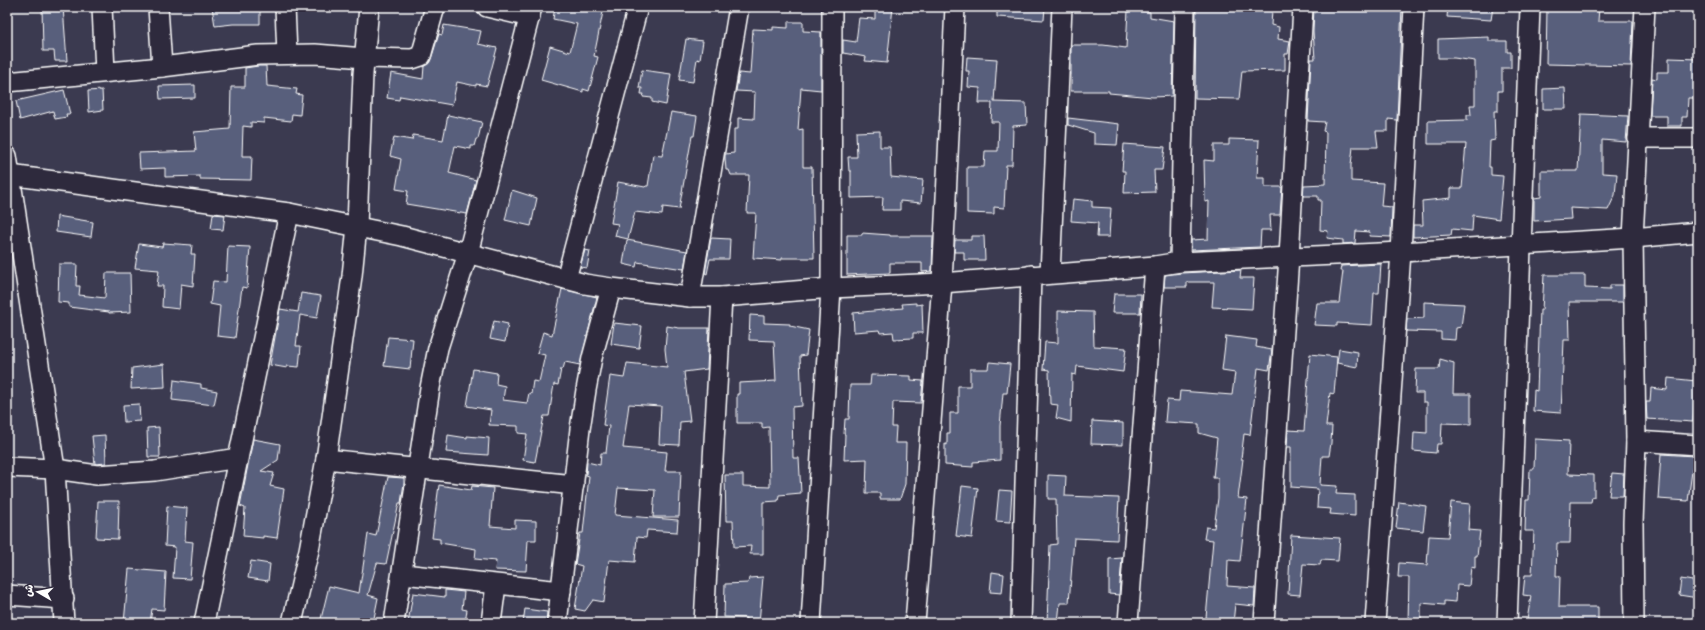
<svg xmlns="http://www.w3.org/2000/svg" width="1705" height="630" viewBox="0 0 1705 630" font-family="Caveat,'Playpen Sans Arabic',sans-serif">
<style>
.building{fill:#585e7b;stroke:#fff}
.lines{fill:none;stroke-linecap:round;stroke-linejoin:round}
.minor-casing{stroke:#fff;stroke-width:22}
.minor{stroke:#2f2a3d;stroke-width:19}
</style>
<rect width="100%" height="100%" fill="#3b3a50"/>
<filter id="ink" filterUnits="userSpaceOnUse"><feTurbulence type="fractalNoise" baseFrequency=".025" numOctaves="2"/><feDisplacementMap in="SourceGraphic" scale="8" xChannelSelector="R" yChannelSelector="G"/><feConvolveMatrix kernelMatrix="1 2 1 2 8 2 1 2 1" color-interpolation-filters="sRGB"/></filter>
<g filter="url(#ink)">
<g class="building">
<path d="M42 7H63L67 61H55L54 51H43Z"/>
<path d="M212 7H260V24H233L215 26Z"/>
<path d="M555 7H604L594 56 598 57 589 91 583 89V92L541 80 550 46 570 52 577 24 553 19Z"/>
<path d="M875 7H893L887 63 865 61 866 57 843 53V40L856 42 859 18 875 19Z"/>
<path d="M997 7H1045L1044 20 997 17Z"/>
<path d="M1196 7H1254L1272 10 1271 25 1279 27 1278 39 1290 41 1288 54H1285V70L1242 71 1239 99 1195 98Z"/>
<path d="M1314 7H1402L1397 120 1388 119V131H1376L1378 147H1353L1351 165V181L1383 183 1381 206 1392 207 1391 237 1369 236 1370 232 1356 231 1355 243 1343 244V240L1327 238 1328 231 1320 230 1321 200H1318V196H1303L1304 185 1325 184 1326 132 1323 131 1325 122 1308 121 1311 59H1315L1313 31Z"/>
<path d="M1448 7H1493L1491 20 1447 17Z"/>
<path d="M1547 8H1599L1598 21H1633L1631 66 1546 64Z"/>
<path d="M1128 10 1150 12V17L1174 21 1172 96 1153 97 1109 93V91H1071V45H1103L1126 48Z"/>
<path d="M788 22H803V31L821 32V90L801 88 798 130 803 129V167H812L814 258H782V260L753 258 756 213H747L749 175H731L729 170H726L725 158V154L734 153V129H738V118L754 119 755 92 736 91 739 73 750 74 753 29 773 30V27L788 28Z"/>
<path d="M444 25 481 31 478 44 497 48 487 86 476 84V86L457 82 452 105 400 96 399 100 387 98 391 73 423 79 424 66 431 59 439 34 442 35Z"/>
<path d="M1489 37V41H1507V52H1511V68H1502V91H1498V111H1494L1495 140 1490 141 1489 167H1491V175L1503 176 1499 219 1473 215 1472 231 1452 229 1451 235 1413 237V225H1423L1422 201 1451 198V188H1462L1466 144H1428V121L1467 120V115H1471L1470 105H1475V61L1454 58H1438V39Z"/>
<path d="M686 39 703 41 700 60 697 59 693 82 679 80Z"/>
<path d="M967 57 997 59 994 102 1026 103 1027 125 1013 126 1012 165H1006L1004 208 994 207V214L967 213V167H984L985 151H998L999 122H991L992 103H979L980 88 968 87 969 71H966Z"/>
<path d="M1669 58 1698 59V98H1688L1687 117H1682V126H1667V116H1650L1652 78 1657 79V72H1669Z"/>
<path d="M258 66H266L267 86 297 89 296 94 302 95 300 115 292 114 291 121 264 118V123L251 122V127L243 126 242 156H252L251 180 200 179V176L165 177V168L140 169 139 153 196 151 194 132 230 129 231 87H245V68Z"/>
<path d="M642 70 671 74 666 105 652 102V98L643 97 644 94H641L642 88H639Z"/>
<path d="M195 85V98L160 99 159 86Z"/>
<path d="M1565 88 1566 109H1543V89Z"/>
<path d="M64 90 70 114H66L67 117 55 119 53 111 20 120 16 101Z"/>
<path d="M102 90 103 110 89 112 88 91Z"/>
<path d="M671 112 697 116 694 136H692L679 209 663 207 662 215 635 212 628 239 615 236 618 224 611 223 618 182 645 187 646 186H648L653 155 662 156Z"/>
<path d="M1581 114 1628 116 1626 142 1602 140V173L1617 174 1615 195 1608 210 1570 208 1571 219 1534 221V198L1541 197V171H1578Z"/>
<path d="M448 115 482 122 478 139H476L474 146H471V149L455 146 449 173 476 180 467 214 406 204 408 191 396 189 401 159 390 156 394 137 412 140 413 135 443 140Z"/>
<path d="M1068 118 1119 124 1117 145 1094 144V133L1068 125Z"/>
<path d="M880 131V147H890L891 177 923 180 921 203 900 201V210H882L883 197 851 198V171H849L848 157H857L856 132Z"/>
<path d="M1229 139 1259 140 1257 178H1265V187H1282L1280 215H1270L1271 230H1261L1260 247 1191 250V240L1208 239 1209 201 1205 202 1204 160 1214 161V145H1229Z"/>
<path d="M1124 144 1165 147 1162 170H1154L1155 192 1124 193 1125 171H1122Z"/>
<path d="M512 190 537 198 531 226 505 220Z"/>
<path d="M1073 199 1092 201V207L1111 208 1109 237H1097L1098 223 1071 221Z"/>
<path d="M213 214 225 215 223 230 211 229Z"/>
<path d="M57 216 93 222 91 237 56 232Z"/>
<path d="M862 233 890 235V236H933L932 271 922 272V263H890V273L847 275V235H862Z"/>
<path d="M971 236H984L985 260H964V252H954L955 240H971Z"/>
<path d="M711 238 730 239 729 259H710L707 274 705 273Z"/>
<path d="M627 240 687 251 684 269 637 262 636 267 623 264Z"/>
<path d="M163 243 192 245 191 254H195L193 286 181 284 179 309 162 307 163 286H157L159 270 135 268 139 244 162 247Z"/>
<path d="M228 246 250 247 247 288 242 287 235 338 217 336 220 306 210 304 213 281 226 282Z"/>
<path d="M585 250 590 251 587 268 580 267Z"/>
<path d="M59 264H77L76 286H80L79 295 105 298 106 273H130L131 312 109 313V312L69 307V303L58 302Z"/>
<path d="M1381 264 1379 293H1374L1372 325 1337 323V326L1314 325 1317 303H1339L1343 271H1340L1341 266Z"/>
<path d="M1241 270 1240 278H1254L1252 309 1212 307 1214 282H1187V287H1164L1165 275 1181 273Z"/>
<path d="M1544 275H1585V288L1610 289V285H1623V302H1569L1570 340H1564L1561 413 1533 411 1534 390 1537 391 1540 310H1542Z"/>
<path d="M562 289 597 297 580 365 565 362 563 369H561L558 385 554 384 549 416H544L535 462 523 460 527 434 518 433V426L489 425 491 410 467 406 473 369 497 373 496 384 505 386 503 400 527 403 529 393 531 394 533 381 539 382 545 355 537 353 543 332 552 335Z"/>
<path d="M301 293 321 296 317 318 300 315 296 346H301L299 367 287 366V368L270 365 280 309 298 312Z"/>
<path d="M1114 294H1141L1140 313H1112Z"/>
<path d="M1424 302 1464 304 1461 327 1456 328 1455 340 1441 339V332L1406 331 1407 319 1424 318Z"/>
<path d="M916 303V305L922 304 923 333H913V338L894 339 893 332 880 333 879 330 854 332 853 313 903 308 902 304Z"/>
<path d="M1058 311 1093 312 1094 346 1126 348 1123 372 1077 366 1076 375 1072 374 1071 422 1056 418 1058 405 1050 404 1049 370 1043 369 1045 342 1058 343Z"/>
<path d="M750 315 764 316V323L790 324V326L809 330 806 355 800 356 802 406 792 407 793 458H799L801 493 779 495 778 501 763 502V554H750L751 546 734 547 733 521H726L725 475H743V486L770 487 769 427 762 428V423H737V394H739V383L776 381 774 341 749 340Z"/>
<path d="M494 321 508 324 505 342 490 339Z"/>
<path d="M614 323 642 326 639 348 611 344Z"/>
<path d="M667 326 679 328H709L707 369 684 372 690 421 680 422 679 445 659 444 661 406 629 404 623 448 667 452 665 471H681L679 517H653L655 490 618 488 615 515 678 520 677 532 647 530 646 538 637 537 635 562 609 560 604 602 593 600 585 611 575 609 582 566 575 564 580 533H583L589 476 586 475 587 462 600 465 601 453H606L609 426 603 425 610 376 624 378 627 363 667 367 665 349Z"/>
<path d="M1226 336 1257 340 1256 347 1272 350 1269 370 1258 368 1250 435 1244 434 1241 459H1243L1238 498 1247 499 1240 561 1228 560 1227 586 1255 588 1254 606 1235 604 1233 623 1206 618 1213 540 1204 539 1206 527 1214 528 1218 498V478H1213L1217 438 1199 433V424L1165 422 1167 400 1179 401 1180 391 1232 395 1235 372 1222 370Z"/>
<path d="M388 337 413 339 410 369 384 366Z"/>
<path d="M1339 349 1358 352 1357 367 1337 363Z"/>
<path d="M1310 354 1337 357 1334 394 1330 393 1326 426H1332L1331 443 1329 456H1322L1320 485 1337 486 1336 494 1355 495V516L1330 514 1331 509 1317 508 1318 489 1291 487V447H1287L1288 430 1304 431Z"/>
<path d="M1440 359 1454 363 1453 394H1471V424L1442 423 1441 444H1437L1436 453 1413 451 1414 432 1427 433V402H1423V393H1415L1416 369H1439Z"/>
<path d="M989 362 1010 364 1007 393H1003L1000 426V460L973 462V467L945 465V444L947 445V433H950V413H958V386H970V369H988Z"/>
<path d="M164 364 165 387 131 389 132 368Z"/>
<path d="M871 375 911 376V380L923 381 921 403 893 402 892 427H896L895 443H906L905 484 900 499H880V493H866L867 459 844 460 845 434H844L845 419H849L850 385H870Z"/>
<path d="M1668 378 1696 381 1693 422 1647 419 1646 402H1650L1651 388 1667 390Z"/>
<path d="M174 380 201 384V388L217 391 214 405 172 400Z"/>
<path d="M139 404 140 421 124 422 123 405Z"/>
<path d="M1092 421 1123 423V445L1091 444Z"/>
<path d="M159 427 160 457H148L147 428Z"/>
<path d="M105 435 106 463 95 464 92 436Z"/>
<path d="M448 435 467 438V436L489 438 488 455 446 452Z"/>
<path d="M253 439 280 444 278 460 261 471 274 473 270 486 284 489 277 538 263 536V538L243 536 245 508 240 506Z"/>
<path d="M1535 439 1569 441 1568 474 1594 475V497H1592L1591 502H1571L1570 543H1557L1556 576H1560L1559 607H1598V623H1548L1527 620 1531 596 1523 595 1525 575H1532L1534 531H1525L1526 500H1529L1530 469H1534Z"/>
<path d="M1661 454 1694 456 1688 501 1658 499Z"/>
<path d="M1612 473 1624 474 1623 496H1609Z"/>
<path d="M1048 475 1066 476 1065 496 1119 498 1117 540 1074 538 1069 603H1060L1058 623H1047L1050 545 1057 544 1056 499H1048Z"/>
<path d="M388 477 404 478V483L401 503H399L386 564 377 563 368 595 378 598 373 623H320L329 586 359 593 368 534 376 536Z"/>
<path d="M439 485 471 490 472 486 493 488 490 526 515 528V520L536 521V540H528L526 571 495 570 496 561 475 559 476 549 440 543V539L432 538Z"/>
<path d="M962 486 978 488 972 538 956 536Z"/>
<path d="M999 490 1012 491 1010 522 996 521Z"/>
<path d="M98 501H119L118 539 96 538Z"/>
<path d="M1399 502 1426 506 1423 531 1396 528Z"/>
<path d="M1451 502 1470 504 1468 530 1480 531 1477 556H1475V568L1471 567 1469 586 1457 585 1456 602 1444 601V605L1421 603V623H1408L1409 577H1398L1399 563 1427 565 1429 536 1448 537Z"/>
<path d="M167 506 187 508 185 541 193 542 190 579 173 578 175 547 165 546Z"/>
<path d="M1291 535 1340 538 1338 561 1321 560 1320 565 1303 564 1300 595 1288 594Z"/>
<path d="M1122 558 1119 595 1109 594V559Z"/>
<path d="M251 561 270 564 268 581 248 578Z"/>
<path d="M129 569 166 572 164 610 152 609 150 623H124Z"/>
<path d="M992 572 1004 574 1002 593 990 592Z"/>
<path d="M763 577 759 623H746V618L724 617 725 584 748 583 749 578Z"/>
<path d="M1681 579 1698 582V598L1679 595Z"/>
<path d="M445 590 464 592 462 609 467 610 465 623H408L413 593 445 597Z"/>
<path d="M525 609 547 612 546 623H523Z"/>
</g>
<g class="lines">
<g class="minor-casing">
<g id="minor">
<path d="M102 7 105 72"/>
<path d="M158 7 162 67"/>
<path d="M285 7 287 54"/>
<path d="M487 7 530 17"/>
<path d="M7 82 162 67 258 55 315 54 364 58 412 59 421 56 435 7"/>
<path d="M1638 138H1698"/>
<path d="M7 156 55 469 64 623"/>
<path d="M10 175 289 213 402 236 585 284 611 288 690 297H722L831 288 942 283 1155 266 1180 262 1401 252 1633 238 1698 232"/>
<path d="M1180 262 1185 7"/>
<path d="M1050 274 1062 7"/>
<path d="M566 279 638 7"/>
<path d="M690 297 739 7"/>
<path d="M1636 441 1698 445"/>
<path d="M326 459 574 485"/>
<path d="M7 467 55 469 97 475 155 471 238 458"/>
<path d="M403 574 561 591"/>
<path d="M7 595 64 599"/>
<path d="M204 623 289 213"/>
<path d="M292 623 309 550 326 459 352 276 357 226 363 74 369 7"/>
<path d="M394 623 430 388 438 348 468 253 532 7"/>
<path d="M491 623 496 585"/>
<path d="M557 623 580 429 586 390 592 358 611 288"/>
<path d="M704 623 722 297"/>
<path d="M811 623 831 288 832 7"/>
<path d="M915 623 942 283 955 7"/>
<path d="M1021 623 1031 275"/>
<path d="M1128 623 1155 266"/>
<path d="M1264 623 1289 257 1303 7"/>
<path d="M1375 623 1401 252 1414 7"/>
<path d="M1507 623 1530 7"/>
<path d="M1634 623 1633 523 1636 441 1633 238 1645 7"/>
</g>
</g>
<use href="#minor" class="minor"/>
</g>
</g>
<rect width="1705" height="630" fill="none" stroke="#2f2a3d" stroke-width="24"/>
<rect x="12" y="12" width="1681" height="606" fill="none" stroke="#fff" stroke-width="1.5" filter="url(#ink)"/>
<g transform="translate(38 592) rotate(279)" stroke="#2f2a3d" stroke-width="3" paint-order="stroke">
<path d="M0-3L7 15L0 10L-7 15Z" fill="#ffffff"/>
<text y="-6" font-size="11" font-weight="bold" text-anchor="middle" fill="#ffffff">ش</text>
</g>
</svg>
